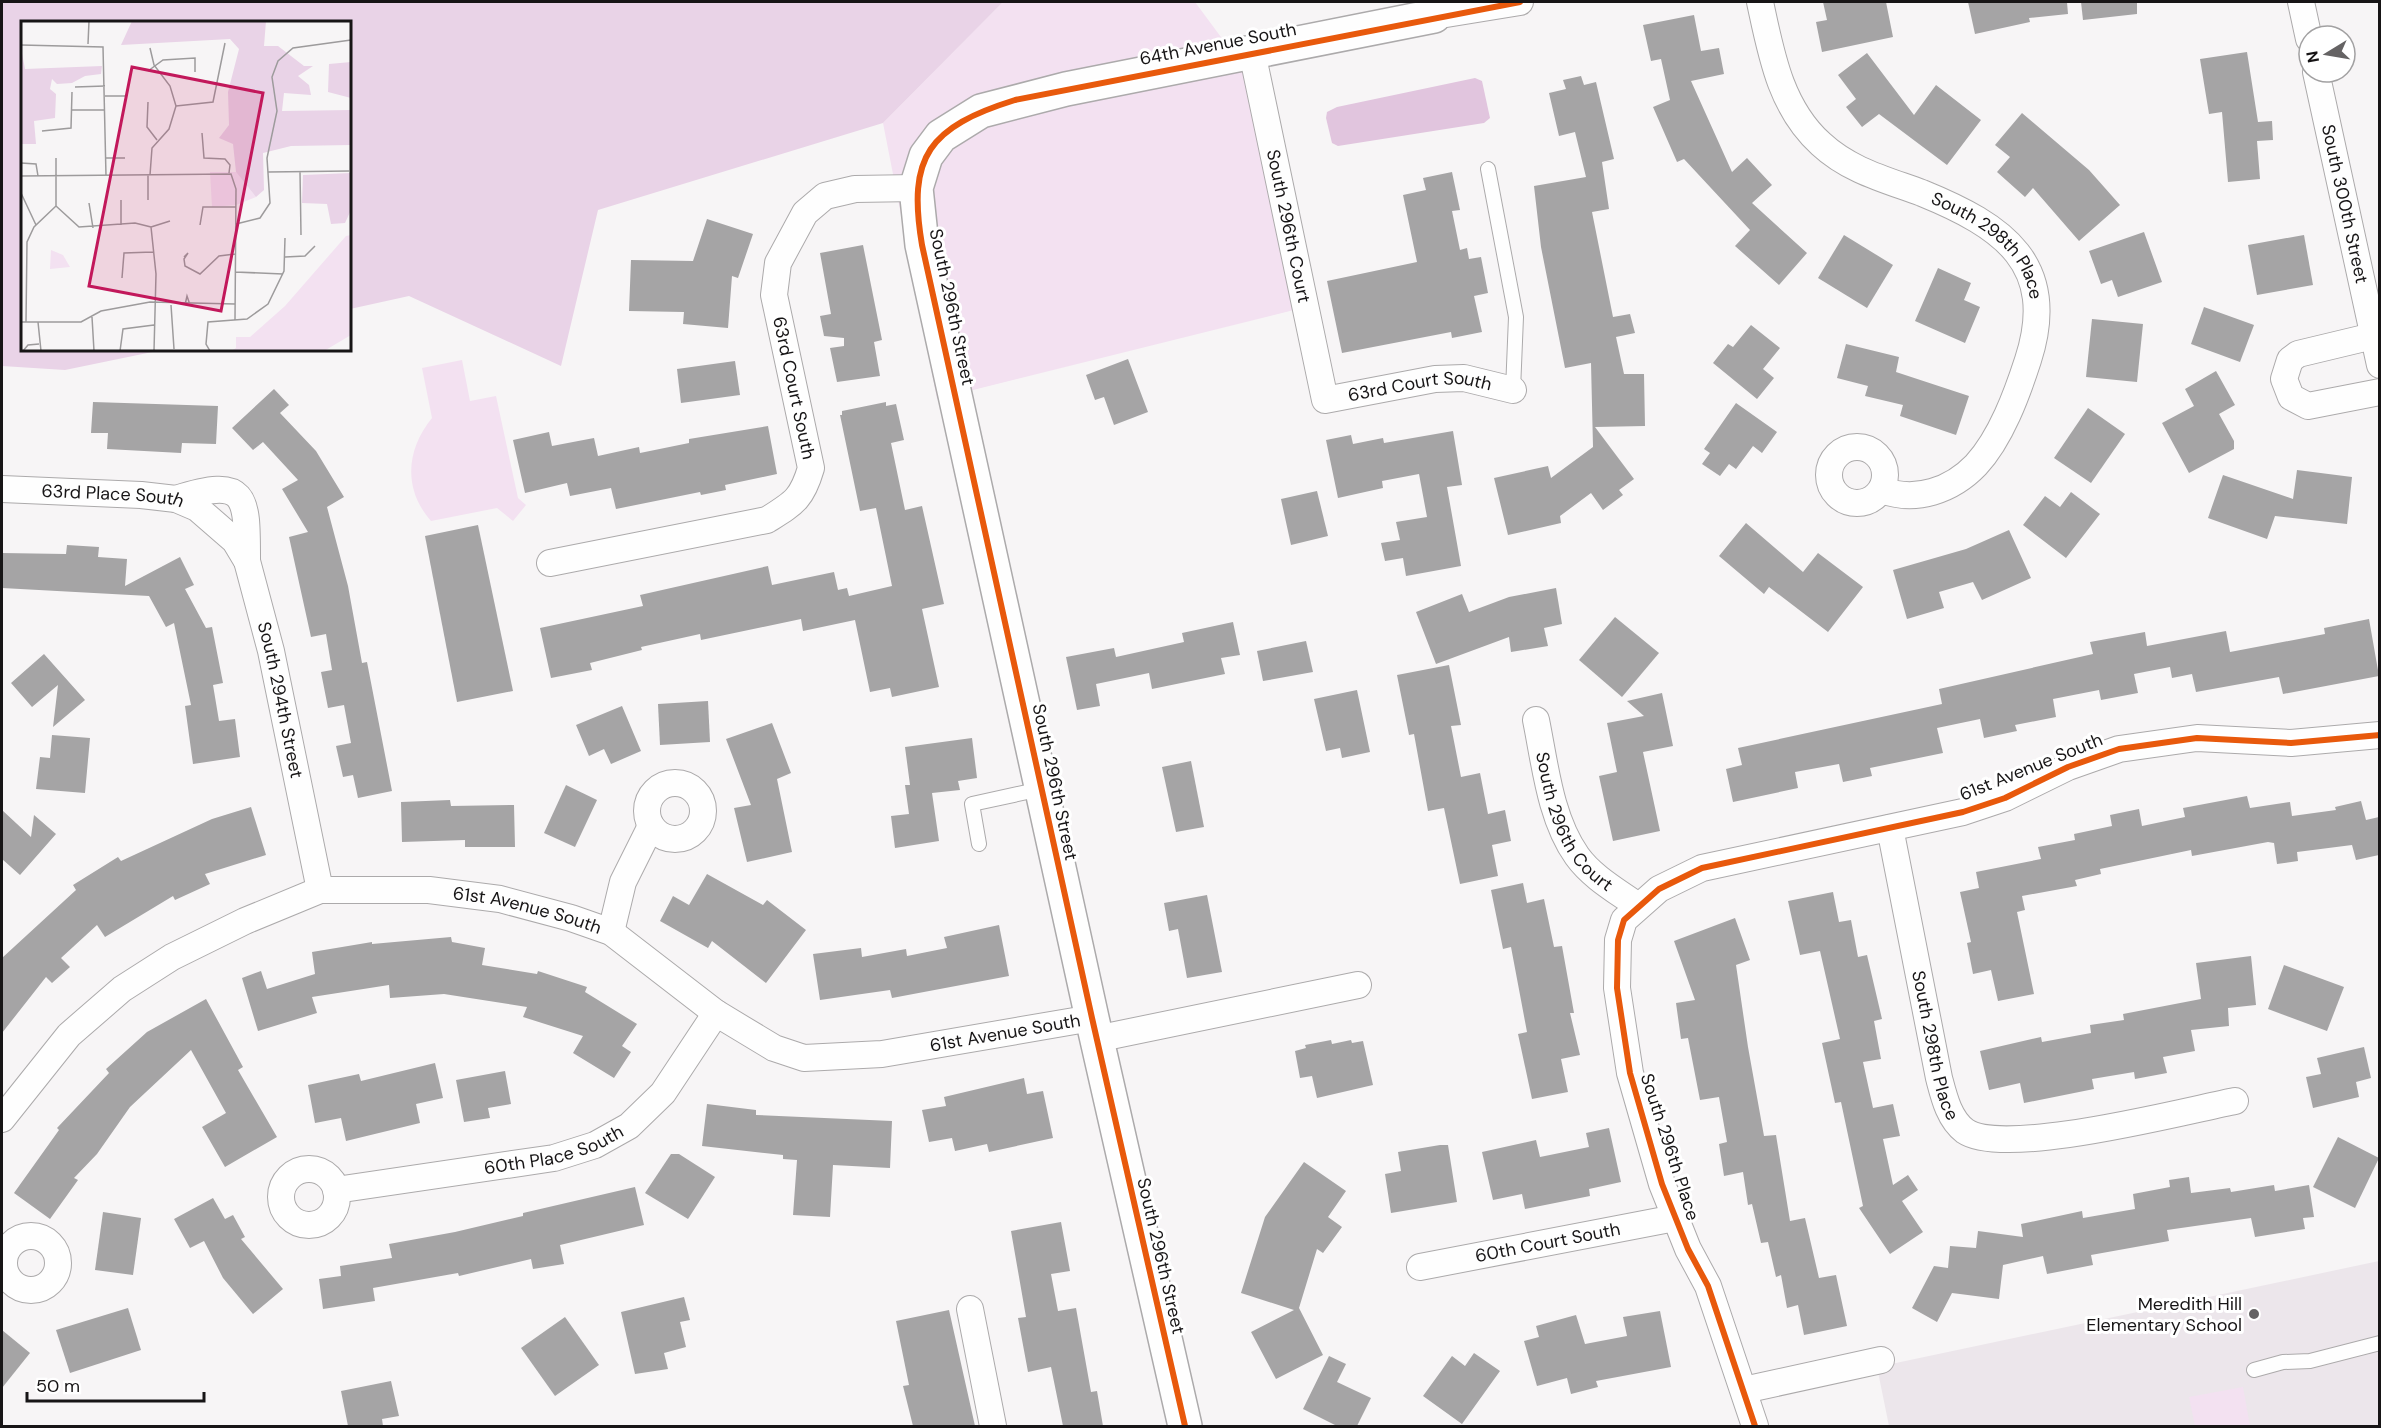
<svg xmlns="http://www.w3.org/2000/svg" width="2381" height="1428" viewBox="0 0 2381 1428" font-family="'DM Sans',sans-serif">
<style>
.built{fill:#ece6eb}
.green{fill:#f3e1f1}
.forest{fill:#e9d3e7}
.water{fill:#e1c5de}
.building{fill:#a5a4a5}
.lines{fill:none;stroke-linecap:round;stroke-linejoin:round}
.service-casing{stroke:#acaaab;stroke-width:16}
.minor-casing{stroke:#acaaab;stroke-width:28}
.tertiary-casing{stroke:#acaaab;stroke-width:36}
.service{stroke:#fefefe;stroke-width:14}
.minor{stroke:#fefefe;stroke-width:26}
.tertiary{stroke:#fefefe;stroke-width:33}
.cycleway-casing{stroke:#fff;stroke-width:10}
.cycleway{stroke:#e8590c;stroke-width:6}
.poi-dot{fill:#656364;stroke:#fff;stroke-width:2}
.labels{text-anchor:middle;stroke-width:6;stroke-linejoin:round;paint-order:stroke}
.street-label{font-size:18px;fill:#171516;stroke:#fff}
.poi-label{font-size:18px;fill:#171516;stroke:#fff;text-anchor:end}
.inset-road{fill:none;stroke:#9d9b9c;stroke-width:1.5}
.view{fill:#c2185b;fill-opacity:0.15;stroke:#c2185b;stroke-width:3}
.inset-edge{fill:none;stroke:#171516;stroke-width:3}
</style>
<rect width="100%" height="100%" fill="#f7f5f6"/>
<path class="built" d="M2379 1261V1426H1889L1877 1367Z"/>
<g class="green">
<path d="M1003 2H1195L1235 56 1252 52 1306 307 937 399 883 123Z"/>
<path d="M462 360 470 401 496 396 518 498 526 505 513 521 497 508 431 521C403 489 406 450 432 418L422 368Z"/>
<path d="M2243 1387 2250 1426H2195L2189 1397Z"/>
</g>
<path class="forest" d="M2 2H1003L883 123 598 210 561 366 409 296 350 309V22H22V350H162L65 370 2 366Z"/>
<path class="water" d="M1475 78 1482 81 1490 118 1484 123 1338 146 1332 143 1326 118 1327 112 1337 107Z"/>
<g class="building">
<path d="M1823 2H1886L1893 37 1822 52 1816 22 1827 20Z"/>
<path d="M1968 2H2067L2068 14 2029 18 2030 22 1975 34Z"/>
<path d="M2081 2H2137V14L2083 20Z"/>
<path d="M1694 15 1701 51 1719 48 1724 74 1691 81 1732 172 1747 158 1772 185 1752 203 1807 253 1779 285 1735 246 1750 230 1684 159 1677 162 1653 107 1670 100 1661 59 1651 61 1643 25Z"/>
<path d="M2247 52 2258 122 2272 121 2273 140 2257 141 2260 179 2228 182 2222 112 2209 114 2200 59Z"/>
<path d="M1867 53 1914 115 1936 85 1981 120 1947 165 1879 114 1862 127 1846 107 1856 99 1838 75Z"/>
<path d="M1581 76 1584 85 1596 82 1614 159 1602 162 1609 209 1592 212 1613 317 1630 314 1635 333 1616 337 1624 374H1644L1645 426 1595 427 1634 479 1619 490 1623 495 1603 510 1591 493 1560 516 1561 523 1508 535 1494 478 1548 466 1551 478 1593 447 1591 363 1565 368 1541 247 1534 186 1586 177 1575 132 1559 136 1549 93 1566 89 1563 80Z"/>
<path d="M2022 113 2089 170 2120 205 2079 241 2033 188 2025 197 1997 172 2010 157 1995 145Z"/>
<path d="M1452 172 1460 210 1452 211 1460 250 1467 248 1469 259 1481 257 1488 293 1474 296 1482 332 1452 338 1451 332 1342 353 1327 281 1417 262 1403 195 1426 190 1423 178Z"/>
<path d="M707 219 753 234 738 278 732 276 728 328 683 324 684 312 629 311 631 260 693 261Z"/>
<path d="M2144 232 2162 282 2118 297 2112 280 2101 284 2089 251Z"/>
<path d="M1844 235 1893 265 1867 308 1818 278Z"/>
<path d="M2304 235 2313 285 2257 295 2248 245Z"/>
<path d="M863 245 882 340 874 342 880 376 837 382 830 348 844 346V338L824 336 820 316 831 314 820 253Z"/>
<path d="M1938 268 1971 283 1964 300 1980 307 1965 343 1915 321Z"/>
<path d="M2204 307 2254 325 2240 362 2191 344Z"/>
<path d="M2092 319 2143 324 2137 382 2086 377Z"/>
<path d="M1751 325 1780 348 1763 369 1774 378 1757 399 1713 363 1728 344 1733 347Z"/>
<path d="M1846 344 1899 357 1896 372 1969 396 1956 435 1900 416 1903 405 1865 396 1868 386 1837 378Z"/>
<path d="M1128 359 1148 412 1114 425 1104 397 1095 400 1086 375Z"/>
<path d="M735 361 740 395 681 403 677 369Z"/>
<path d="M2216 371 2235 405 2219 414 2234 441V449L2189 473 2162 423 2194 406 2185 389Z"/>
<path d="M274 389 289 405 280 413 316 451 344 497 327 507 348 586 362 663 367 662 392 791 358 798 353 775 343 777 336 746 351 743 344 705 328 708 321 672 332 670 326 634 311 637 289 537 308 532 282 489 298 480 263 442 253 450 232 428Z"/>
<path d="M93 402 218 406 216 444 182 443 181 453 107 449 108 433H91Z"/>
<path d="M886 402V406L896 404 904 440 891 443 905 510 922 506 944 604 922 609 939 687 892 697 890 688 870 692 855 620 803 631 801 619 701 640 700 634 641 647 642 650 590 663 592 670 551 678 540 628 643 606 640 595 768 566 772 585 834 572 838 590 847 588 849 596 892 586 876 508 860 511 840 415H842V411Z"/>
<path d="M1736 403 1777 432 1762 453 1753 446 1736 469 1729 464 1720 476 1702 464 1710 453 1704 449Z"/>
<path d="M2088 408 2125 434 2091 483 2054 458Z"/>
<path d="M768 426 777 474 725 485 726 490 701 495 700 492 616 509 611 488 570 496 567 483 525 493 513 440 549 432 552 446 594 438 598 456 639 447 640 453 689 443V439Z"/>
<path d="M1453 431 1462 485 1447 487 1461 566 1406 576 1403 558 1385 561 1381 543 1400 540 1396 522 1427 517 1419 474 1382 481 1383 488 1338 498 1326 440 1351 435 1353 444 1383 438 1384 443Z"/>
<path d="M2297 470 2352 477 2347 524 2275 516 2267 539 2208 518 2223 475 2293 499Z"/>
<path d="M1317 491 1328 536 1291 545 1281 499Z"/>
<path d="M2071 492 2100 514 2066 558 2023 525 2045 496 2060 507Z"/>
<path d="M1746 523 1803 572 1818 553 1863 587 1828 632 1769 587 1764 594 1719 556Z"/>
<path d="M478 525 513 691 457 702 425 536Z"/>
<path d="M2009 530 2031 578 1982 600 1973 582 1939 592 1944 608 1907 619 1893 570 1966 549Z"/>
<path d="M67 545 99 547 98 557 127 559 125 586 180 557 194 585 185 589 206 628 212 627 223 683 213 685 219 721 235 719 240 757 193 764 185 706 191 705 174 623 166 627 149 596 2 588V553L66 554Z"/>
<path d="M1556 588 1562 624 1544 628 1548 646 1511 652 1509 637 1436 664 1416 612 1462 594 1469 612 1509 597Z"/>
<path d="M1615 617 1659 653 1622 697 1579 660Z"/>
<path d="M2369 619 2379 676 2283 694 2279 677 2196 692 2192 674 2172 678 2170 667 2134 674 2138 693 2101 700 2099 690 2053 699 2056 717 2015 725 2017 731 1984 738 1980 719 1937 728 1943 753 1870 768 1872 776 1843 782 1839 764 1795 772 1798 788 1733 802 1726 769 1742 765 1738 748 1942 704 1939 689 2093 654 2090 642 2145 632 2147 646 2226 631 2230 652 2325 634 2324 628Z"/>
<path d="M1233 622 1240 655 1221 658 1225 674 1152 689 1149 673 1096 684 1100 706 1077 710 1066 657 1114 648 1116 657 1184 642 1182 633Z"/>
<path d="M1306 641 1313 672 1263 681 1257 651Z"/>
<path d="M44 654 85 700 53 727 58 685 32 707 11 683Z"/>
<path d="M1449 665 1461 725 1451 726 1461 777 1480 773 1488 814 1505 810 1511 841 1492 845 1498 876 1460 884 1444 808 1428 811 1414 734 1409 735 1397 675Z"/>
<path d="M1357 690 1370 752 1342 758 1340 748 1326 751 1314 699Z"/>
<path d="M1662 693 1673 746 1643 752 1660 831 1613 841 1599 776 1617 772 1607 723 1644 716 1627 701Z"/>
<path d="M708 701 710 742 660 745 658 704Z"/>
<path d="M622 706 641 751 611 764 604 749 589 756 576 725Z"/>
<path d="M772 723 791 773 777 779 792 852 747 862 734 808 751 805 726 739Z"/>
<path d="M52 735 90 738 85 793 36 789 40 757 50 758Z"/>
<path d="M972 738 977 778 958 781 960 790 932 793 939 841 895 848 891 816 909 814 905 785H910L905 747Z"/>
<path d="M1191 761 1204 827 1176 832 1162 767Z"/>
<path d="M566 785 597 800 575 847 544 833Z"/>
<path d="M2247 796 2250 808 2290 802 2292 816 2336 810 2335 807 2361 801 2366 820 2379 817V855L2356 860 2352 845 2297 852 2298 861 2277 864 2274 843 2268 842 2192 856 2191 850 2100 869 2101 874 2075 880 2077 886 2022 896 2025 910 2017 912 2034 994 1998 1001 1991 970 1973 974 1967 943 1971 942 1960 892 1979 888 1976 872 2041 859 2038 847 2075 840 2074 834 2112 826 2110 815 2139 809 2142 826 2185 817 2183 808Z"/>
<path d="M450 800 451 806 514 805 515 847H465V840L402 842 401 802Z"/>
<path d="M251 807 266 855 205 874 210 884 175 900 173 896 105 937 97 925 61 958 70 967 52 983 46 977 2 1033V958L76 890 73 885 118 857 121 861 212 819Z"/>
<path d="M2 810 31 837 34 815 56 834 20 875 2 859Z"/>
<path d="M707 874 763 905 767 900 806 930 766 983 712 941 708 948 660 921 673 896 689 905Z"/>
<path d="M1523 883 1527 903 1544 899 1554 947 1562 946 1574 1013H1570L1580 1055 1561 1059 1568 1092 1532 1099 1518 1034 1527 1032 1511 947 1503 949 1491 890Z"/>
<path d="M1833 892 1839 922 1851 920 1858 957 1867 955 1882 1019 1874 1021 1881 1059 1863 1062 1873 1108 1893 1104 1900 1136 1883 1139 1893 1185 1908 1175 1918 1190 1902 1201 1923 1232 1890 1254 1859 1208 1863 1206 1841 1102 1835 1103 1822 1043 1840 1039 1820 951 1800 955 1788 901Z"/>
<path d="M1207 895 1222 972 1187 978 1178 929 1169 931 1164 903Z"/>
<path d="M1735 918 1750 960 1736 965 1748 1047 1764 1136 1776 1135 1790 1221 1805 1218 1819 1278 1836 1275 1847 1326 1804 1335 1798 1305 1787 1308 1781 1275 1776 1277 1768 1242 1761 1243 1752 1204 1748 1205 1743 1172 1724 1176 1719 1144 1727 1142 1719 1097 1700 1100 1688 1038 1681 1039 1676 1003 1695 1000 1674 941Z"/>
<path d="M999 925 1009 976 892 998 890 990 820 1000 813 954 861 948 862 957 906 949 907 956 947 948 944 937Z"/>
<path d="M451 937 452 942 485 948 482 965 537 974 538 971 587 987 585 992 637 1024 622 1046 631 1052 614 1078 573 1053 583 1036 523 1017 527 1007 444 994 390 998 389 985 312 997 317 1013 258 1031 242 978 261 971 267 989 315 974 312 952 372 942V944Z"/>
<path d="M2251 956 2256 1005 2228 1008 2229 1026 2191 1030 2195 1051 2163 1057 2167 1073 2135 1079 2134 1072 2092 1079 2094 1089 2024 1103 2020 1083 1989 1090 1980 1051 2041 1037 2042 1042 2091 1033 2090 1025 2124 1020 2123 1014 2201 999 2196 963Z"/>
<path d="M2284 965 2344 987 2327 1031 2268 1009Z"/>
<path d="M206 999 243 1067 238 1070 277 1137 225 1167 202 1127 226 1113 191 1050 130 1107 97 1154 74 1178 78 1180 50 1219 14 1193 59 1130 57 1128 109 1073 106 1069 147 1032Z"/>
<path d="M1331 1040 1332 1044 1351 1040 1352 1043 1363 1041 1373 1085 1317 1098 1312 1076 1300 1078 1295 1051 1306 1048 1305 1045Z"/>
<path d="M2364 1047 2371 1078 2356 1082 2359 1097 2313 1108 2306 1077 2321 1074 2317 1058Z"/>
<path d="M435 1063 443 1098 416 1104 420 1123 346 1141 341 1118 315 1123 308 1085 359 1074 361 1081Z"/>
<path d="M505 1071 511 1104 488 1108 490 1118 464 1122 456 1080Z"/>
<path d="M1024 1078 1027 1094 1043 1091 1053 1138 989 1152 987 1144 955 1151 952 1138 929 1142 922 1110 946 1106 944 1097Z"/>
<path d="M707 1104 756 1110V1115L892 1121 890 1168 833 1165 830 1217 793 1215 797 1160 783 1159V1155L702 1146Z"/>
<path d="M1609 1128 1621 1182 1589 1189 1590 1196 1525 1209 1522 1194 1493 1200 1482 1152 1536 1140 1540 1157 1589 1147 1586 1133Z"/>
<path d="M2338 1137 2379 1158 2355 1208 2313 1187Z"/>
<path d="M1440 1145H1448L1457 1202 1391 1213 1385 1174 1401 1171 1398 1152Z"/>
<path d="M671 1154H679L715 1177 688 1219 645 1193Z"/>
<path d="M1304 1162 1346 1191 1328 1217 1342 1227 1323 1253 1317 1249 1299 1308 1323 1355 1276 1379 1251 1332 1294 1310 1241 1293 1265 1217Z"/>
<path d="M2189 1177 2191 1193 2230 1188 2231 1192 2274 1185 2275 1191 2309 1185 2314 1217 2303 1218 2305 1229 2255 1237 2251 1218 2167 1230 2169 1241 2091 1255 2093 1265 2047 1274 2043 1256 2003 1265 1999 1299 1952 1293 1937 1322 1912 1308 1934 1266 1948 1268 1950 1246 1976 1248 1978 1231 2023 1237 2021 1224 2082 1211 2083 1218 2135 1209 2133 1194 2170 1187 2169 1180Z"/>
<path d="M635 1187 644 1225 560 1245 564 1264 533 1269 531 1259 459 1276 458 1273 373 1288 375 1301 323 1309 319 1279 341 1276 340 1266 392 1258 389 1244 455 1232 523 1216V1213Z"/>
<path d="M213 1198 225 1219 233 1215 245 1237 241 1239 283 1289 253 1314 223 1278 204 1241 190 1248 174 1219Z"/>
<path d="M103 1212 141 1218 133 1275 95 1270Z"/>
<path d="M1061 1222 1070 1271 1051 1274 1058 1311 1076 1308 1091 1392 1097 1391 1103 1426H1063L1051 1367 1028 1372 1018 1318 1026 1317 1011 1231Z"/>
<path d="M684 1297 690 1320 680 1322 686 1347 664 1353 668 1369 635 1374 621 1312Z"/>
<path d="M128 1308 141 1350 70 1373 56 1330Z"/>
<path d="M949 1310 975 1426H913L903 1386 909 1385 896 1321Z"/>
<path d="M1660 1311 1671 1367 1596 1381 1598 1387 1571 1394 1567 1378 1537 1386 1524 1341 1539 1337 1536 1326 1576 1315 1585 1344 1627 1336 1623 1317Z"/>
<path d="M565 1317 599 1365 555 1396 521 1348Z"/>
<path d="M2 1330 30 1353 2 1388Z"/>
<path d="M1474 1353 1500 1371 1462 1424 1423 1396 1452 1356 1465 1366Z"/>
<path d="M1329 1356 1346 1364 1337 1382 1371 1398 1357 1426H1337L1303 1409Z"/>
<path d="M391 1381 399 1416 382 1419 383 1426H348L341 1391Z"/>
</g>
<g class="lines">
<g class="service-casing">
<g id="service">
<path d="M1488 169 1516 317 1513 390"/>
<path d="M979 844 972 804 1041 789"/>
<path d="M2254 1370 2283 1362 2310 1361 2380 1343"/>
</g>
</g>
<g class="minor-casing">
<g id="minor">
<path id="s1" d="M1760 2C1771 53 1780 107 1821 144 1850 171 1887 180 1922 193 2003 226 2059 264 2028 360 2017 394 2001 438 1976 465 1952 490 1916 503 1882 490"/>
<path d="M2301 2 2309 39"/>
<path d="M1434 16 1520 2"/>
<path id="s2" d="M1252 52 1325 400 1435 379 1464 378 1513 390"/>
<path id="s3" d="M2316 72 2380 365"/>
<path d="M2373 336 2298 354 2290 360 2284 379 2291 397 2308 406 2380 392"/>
<circle cx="1857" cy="475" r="28"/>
<path id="s4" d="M2 489 141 495 176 499 197 508 235 541 247 561 271 651 320 890"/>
<path d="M176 499C248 476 247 496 247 561"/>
<path d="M550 563 767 520C794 503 802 499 811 468L774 295 778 263 805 213 825 196 855 189 916 188"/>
<path id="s5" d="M1536 720C1545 764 1550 818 1577 856 1592 877 1617 891 1638 906"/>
<circle cx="675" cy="811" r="28"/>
<path id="s6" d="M1890 828 1939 1078C1944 1097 1949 1119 1965 1131 2004 1158 2184 1111 2235 1101"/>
<path d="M611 932 623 882 651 826"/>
<path d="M1096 1039 1358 985"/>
<path id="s7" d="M2 1119 69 1035 122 989 172 957 245 921 320 890H429L500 899 571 918 611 932 716 1013 774 1048 804 1058 882 1054 1092 1018"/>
<circle cx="309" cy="1197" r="28"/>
<path id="s8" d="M336 1190 554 1158 595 1145 629 1126 663 1093 716 1013"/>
<circle cx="31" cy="1263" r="27"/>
<path id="s9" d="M1420 1267 1675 1218"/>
<path d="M970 1309 993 1426"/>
<path d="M1744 1390 1881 1360"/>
<path d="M1755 1426 1708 1286 1688 1249 1662 1184 1630 1073 1617 988 1618 940 1624 920 1659 889 1702 868 1963 812 2005 798 2068 767 2119 749 2197 738 2291 743 2380 735"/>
</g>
</g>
<g class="tertiary-casing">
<path id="tertiary" d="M1185 1426 1092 1018 922 245 916 188 926 156 941 136 981 111 1066 89 1434 16 1431 2"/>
</g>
<use href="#service" class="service"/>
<use href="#minor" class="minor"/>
<use href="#tertiary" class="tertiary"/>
<g class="cycleway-casing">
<g id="cycleway">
<path d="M1185 1426 1092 1018 922 245C907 156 929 127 1015 100L1520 2"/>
<path d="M1755 1426 1708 1286 1688 1249 1662 1184 1630 1073 1617 988 1618 940 1624 920 1659 889 1702 868 1963 812 2005 798 2068 767 2119 749 2197 738 2291 743 2380 735"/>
</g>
</g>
<use href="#cycleway" class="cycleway"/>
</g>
<circle class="poi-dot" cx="2254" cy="1314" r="6"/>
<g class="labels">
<g class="street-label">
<text transform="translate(1218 44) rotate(-11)" y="6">64th Avenue South</text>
<text dy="6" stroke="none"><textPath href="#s3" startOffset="135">South 300th Street</textPath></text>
<text dy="6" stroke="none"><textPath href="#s2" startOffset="178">South 296th Court</textPath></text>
<text dy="6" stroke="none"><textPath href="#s1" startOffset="358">South 298th Place</textPath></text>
<text transform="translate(952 307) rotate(78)" y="6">South 296th Street</text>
<text transform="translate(794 388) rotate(78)" y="6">63rd Court South</text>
<text dy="6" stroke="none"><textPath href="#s2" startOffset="452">63rd Court South</textPath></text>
<text dy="6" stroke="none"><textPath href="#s4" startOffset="111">63rd Place South</textPath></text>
<text dy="6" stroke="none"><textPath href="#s4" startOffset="414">South 294th Street</textPath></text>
<text transform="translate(2031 767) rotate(-22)" y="6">61st Avenue South</text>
<text transform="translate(1055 782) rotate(78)" y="6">South 296th Street</text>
<text dy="6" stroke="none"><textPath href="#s5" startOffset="111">South 296th Court</textPath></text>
<text dy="6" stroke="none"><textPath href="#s7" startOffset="609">61st Avenue South</textPath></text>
<text dy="6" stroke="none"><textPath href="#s7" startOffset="1131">61st Avenue South</textPath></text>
<text dy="6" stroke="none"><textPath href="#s6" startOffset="222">South 298th Place</textPath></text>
<text dy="6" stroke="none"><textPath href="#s8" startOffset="222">60th Place South</textPath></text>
<text transform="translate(1670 1147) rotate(72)" y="6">South 296th Place</text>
<text dy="6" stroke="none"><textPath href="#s9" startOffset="130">60th Court South</textPath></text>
<text transform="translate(1161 1256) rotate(77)" y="6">South 296th Street</text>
</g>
<g class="poi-label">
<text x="2242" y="1310">Meredith Hill<tspan x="2242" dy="21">Elementary School</tspan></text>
</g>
</g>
<g transform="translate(21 21)">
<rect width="330" height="330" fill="#f7f5f6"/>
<path d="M189 151H215L235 176 215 184 191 186ZM330 214V314L303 330H210L215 327V316H229L264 285 325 215ZM30 229 42 234 49 246 29 248Z" fill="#f3e1f1"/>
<path d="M111 0H245L243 25H257L283 45H292L277 55 288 64 290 74 263 72 261 90 330 89V124L270 125 242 132 243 169 235 176 215 151 212 123 198 117 208 104 207 71 218 28 209 18 100 24ZM0 27 4 48 81 45 80 53 64 55 51 62 36 63 31 58 29 68 35 73 34 97 13 100 15 123H0ZM330 41V77L307 71 308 43ZM330 152V189L324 202 310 203 306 183 281 182 282 154Z" fill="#e9d3e7"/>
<path class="inset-road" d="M67 23 68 0M0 24 82 26 85 155M127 50 142 39 174 37V51M54 66 84 65M84 75H105M127 81 126 106 136 119M155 85 192 81 204 22M51 89H84M21 110 50 107 51 71M181 112 183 137 204 138 209 144 208 152M85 137H104M0 142 15 143 17 155M247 151 328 150M279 151 280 214M127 154V179M129 154 131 127 148 108 155 85 149 65 133 44 129 27M0 155 210 153 215 168 214 300M0 172 15 204M68 182 72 207M35 185 58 206 114 202 130 206M215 203 239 197 249 182 246 137 256 90 251 56 257 40 272 27 330 19M100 204V179M179 204 182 186H215M130 206 135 253 133 330M130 206 149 200M163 236 167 232 163 238 164 245 179 253 198 235 214 233M264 236 284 235 294 225M214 251 262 253M101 257 103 232 132 231M150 284 153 328M164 284 166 275 169 284M71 296 73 330M0 301H60L80 290 129 281 214 283M5 301 6 221 13 206 35 185V137M17 301 20 330M2 330 7 324 18 323M99 330 102 308 133 304M189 330 185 323 187 301 226 298 247 283 263 250 264 217"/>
<path class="view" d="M111 46 242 72 200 290 68 265Z"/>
<rect width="330" height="330" class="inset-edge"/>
</g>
<rect width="2381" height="1428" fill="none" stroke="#171516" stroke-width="6"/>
<g transform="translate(2327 54) rotate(259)"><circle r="28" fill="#ffffff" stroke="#a2a1a2" stroke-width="1.5"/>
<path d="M0-4.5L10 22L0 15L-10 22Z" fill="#656364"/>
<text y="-9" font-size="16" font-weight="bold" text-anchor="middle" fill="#171516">N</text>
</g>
<path d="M27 1392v9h177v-9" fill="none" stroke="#171516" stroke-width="3"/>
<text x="36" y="1392" font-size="18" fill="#171516" stroke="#ffffff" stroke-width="4.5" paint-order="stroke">50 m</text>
</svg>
